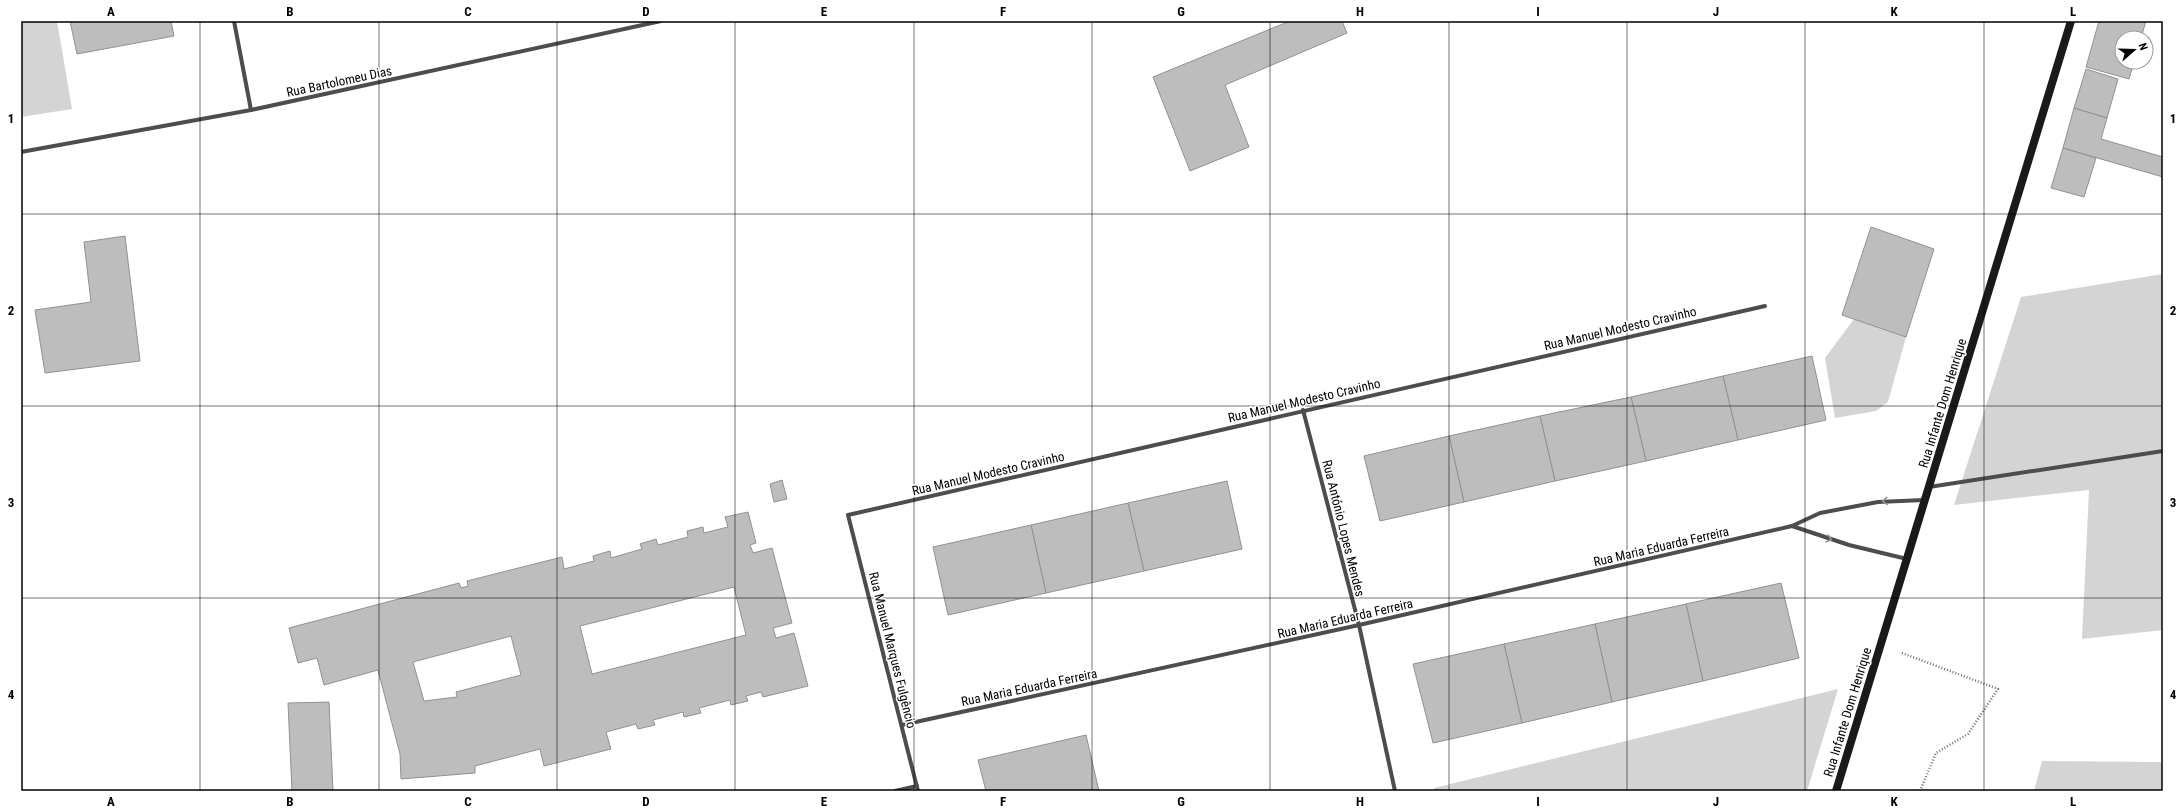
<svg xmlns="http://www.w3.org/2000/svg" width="2184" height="812" viewBox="0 0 2184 812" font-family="'Roboto Condensed',sans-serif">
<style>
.green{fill:#d4d4d4}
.building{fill:#bdbdbd;stroke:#919191;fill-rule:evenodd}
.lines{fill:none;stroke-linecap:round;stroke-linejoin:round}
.path{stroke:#6f6f6f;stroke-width:2.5;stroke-dasharray:1 2;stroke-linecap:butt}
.street{stroke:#4d4d4d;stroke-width:4}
.secondary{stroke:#1a1a1a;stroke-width:8}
.oneway{stroke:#949494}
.grid{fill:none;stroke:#000;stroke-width:1;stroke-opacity:0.55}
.labels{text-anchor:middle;stroke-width:3;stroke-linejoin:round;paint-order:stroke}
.street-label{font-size:13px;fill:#000;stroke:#fff}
.neatline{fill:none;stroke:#000;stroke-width:1.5}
.grid-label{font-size:13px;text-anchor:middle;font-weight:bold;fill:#000}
</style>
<rect width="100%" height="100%" fill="#fff"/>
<g class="green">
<path d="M21 21H57L72 109 21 117Z"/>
<path d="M2163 274V630L2082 639 2089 490 1954 505 2021 297Z"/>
<path d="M1854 319 1906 337 1888 402 1876 411 1835 418 1825 358Z"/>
<path d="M1838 689 1807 791H1434V788Z"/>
<path d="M2042 761 2161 762 2163 764V791H2034Z"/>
</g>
<g class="building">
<path d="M70 21H171L174 36 77 54Z"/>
<path d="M1290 21H1342L1347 33 1225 85 1249 147 1190 171 1153 77Z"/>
<path d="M2099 21H2146L2141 38H2122V62H2134L2129 79 2086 67Z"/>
<path d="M2086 69 2118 79 2107 118 2074 108Z"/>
<path d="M2074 108 2107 118 2101 139 2163 157V177L2063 148Z"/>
<path d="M2063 148 2096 158 2084 197 2051 188Z"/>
<path d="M1871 227 1934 249 1906 337 1842 315Z"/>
<path d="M125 236 140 361 45 373 35 310 91 302 84 242Z"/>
<path d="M1812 356 1826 420 1738 440 1723 376Z"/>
<path d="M1723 376 1738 440 1646 461 1631 397Z"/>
<path d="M1631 397 1646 461 1555 481 1540 416Z"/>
<path d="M1540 416 1555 481 1464 502 1449 436Z"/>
<path d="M1449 436 1464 502 1380 521 1364 456Z"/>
<path d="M782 480 787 499 774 502 770 484Z"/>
<path d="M1227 481 1242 549 1144 571 1128 503Z"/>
<path d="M1128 503 1144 571 1046 593 1031 525Z"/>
<path d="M748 512 756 543 750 545 753 553 772 548 792 623 773 628 776 638 794 633 808 686 763 697 761 692 746 696 748 701 731 705 730 700 699 708 701 713 684 717 683 712 653 720 655 725 638 729 636 724 606 732 611 749 544 766 540 749 475 766V773L401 779 400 754 378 670 324 685 317 658 298 663 289 628 459 583 461 588 468 586 467 581 562 557 564 569 594 561 593 556 610 551 611 558 642 549 640 544 656 539 658 545 688 537 687 531 703 527 704 533 728 527 725 517ZM734 587 746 635 592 674 580 626ZM511 636 521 675 456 692 457 697 424 701 413 662Z"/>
<path d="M1031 525 1046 593 948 615 933 547Z"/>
<path d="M1781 583 1799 658 1703 681 1686 604Z"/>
<path d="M1686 604 1703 681 1612 702 1595 624Z"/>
<path d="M1595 624 1612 702 1522 723 1504 644Z"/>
<path d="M1504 644 1522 723 1433 743 1413 664Z"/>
<path d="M329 702 333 791H292L288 703Z"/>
<path d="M1086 735 1099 791H986L978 760Z"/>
</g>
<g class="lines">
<path class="path" d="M1902 653 1998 689 1968 734 1936 753 1920 791"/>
<g class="street">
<path d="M234 21 251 110"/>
<path d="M21 152 251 110 661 21"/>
<path d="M1303 410 1359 625 1395 791"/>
<path d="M1929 487 2163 451"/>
<path d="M1792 526 1849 545 1907 559"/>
<path d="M902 725 1359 625 1792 526 1820 513 1878 502 1924 500"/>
<path d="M895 791 917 786"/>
<path d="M918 791 848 515 1765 306"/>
</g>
<path class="secondary" d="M1836 791 2071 21"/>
</g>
<defs><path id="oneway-chevron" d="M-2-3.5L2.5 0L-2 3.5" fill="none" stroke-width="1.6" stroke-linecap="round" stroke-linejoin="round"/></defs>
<g class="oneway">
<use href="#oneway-chevron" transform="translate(1885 501) rotate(178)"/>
<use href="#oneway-chevron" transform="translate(1829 539) rotate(17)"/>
</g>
<path class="grid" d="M200 21V791M379 21V791M557 21V791M735 21V791M914 21V791M1092 21V791M1270 21V791M1449 21V791M1627 21V791M1805 21V791M1984 21V791M21 214H2163M21 406H2163M21 598H2163"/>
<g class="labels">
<g class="street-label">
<text transform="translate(339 81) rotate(-12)" y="5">Rua Bartolomeu Dias</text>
<text transform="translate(1620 328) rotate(-13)" y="5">Rua Manuel Modesto Cravinho</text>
<text transform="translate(1304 400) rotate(-13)" y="5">Rua Manuel Modesto Cravinho</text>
<text transform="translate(1942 403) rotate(-73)" y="5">Rua Infante Dom Henrique</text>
<text transform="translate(988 473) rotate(-13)" y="5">Rua Manuel Modesto Cravinho</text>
<text transform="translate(1344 528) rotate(76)" y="5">Rua António Lopes Mendes</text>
<text transform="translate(1661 546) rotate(-13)" y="5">Rua Maria Eduarda Ferreira</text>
<text transform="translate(1345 618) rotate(-13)" y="5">Rua Maria Eduarda Ferreira</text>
<text transform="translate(893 650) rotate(76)" y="5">Rua Manuel Marques Fulgêncio</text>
<text transform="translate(1029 687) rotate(-12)" y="5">Rua Maria Eduarda Ferreira</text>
<text transform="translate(1847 712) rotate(-73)" y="5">Rua Infante Dom Henrique</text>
</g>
</g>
<rect width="2184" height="812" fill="none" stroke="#ffffff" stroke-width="44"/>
<g transform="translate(2134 50) rotate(70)"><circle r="19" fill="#ffffff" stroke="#999999"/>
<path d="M0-3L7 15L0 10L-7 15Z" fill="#000000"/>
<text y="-6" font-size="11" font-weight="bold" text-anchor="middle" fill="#000000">N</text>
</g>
<rect x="22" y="22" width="2140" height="768" class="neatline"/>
<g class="grid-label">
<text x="111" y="16">A</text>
<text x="290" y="16">B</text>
<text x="468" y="16">C</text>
<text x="646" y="16">D</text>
<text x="824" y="16">E</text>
<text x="1003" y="16">F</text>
<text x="1181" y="16">G</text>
<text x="1360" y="16">H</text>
<text x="1538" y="16">I</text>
<text x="1716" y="16">J</text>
<text x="1894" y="16">K</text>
<text x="2073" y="16">L</text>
<text x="11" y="123">1</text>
<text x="2173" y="123">1</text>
<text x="11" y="315">2</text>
<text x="2173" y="315">2</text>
<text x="11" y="507">3</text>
<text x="2173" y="507">3</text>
<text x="11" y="699">4</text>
<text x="2173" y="699">4</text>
<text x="111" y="806">A</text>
<text x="290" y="806">B</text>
<text x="468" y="806">C</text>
<text x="646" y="806">D</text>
<text x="824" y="806">E</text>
<text x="1003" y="806">F</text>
<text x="1181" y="806">G</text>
<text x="1360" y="806">H</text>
<text x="1538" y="806">I</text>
<text x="1716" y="806">J</text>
<text x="1894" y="806">K</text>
<text x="2073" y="806">L</text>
</g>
</svg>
